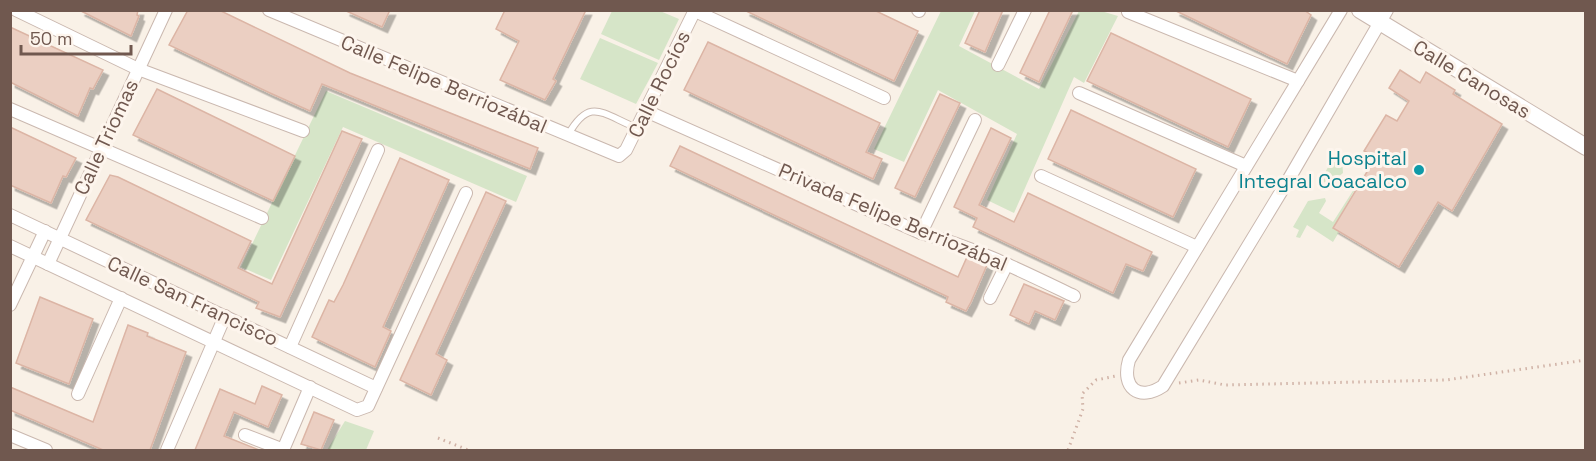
<svg xmlns="http://www.w3.org/2000/svg" width="1596" height="461" viewBox="0 0 1596 461" font-family="'Space Grotesk',sans-serif">
<style>
.green{fill:#d6e5c8}
.building{fill:#ebcfc2;stroke:#dcb5a5;stroke-width:1.5;filter:url(#shadow)}
.lines{fill:none;stroke-linecap:round;stroke-linejoin:round}
.service-casing{stroke:#cab8af;stroke-width:8}
.minor-casing{stroke:#cab8af;stroke-width:14}
.tertiary-casing{stroke:#cab8af;stroke-width:18}
.path{stroke:#d0b2a6;stroke-width:3;stroke-dasharray:1.5 4.5;stroke-linecap:butt}
.service{stroke:#fff;stroke-width:6}
.minor{stroke:#fff;stroke-width:12}
.tertiary{stroke:#fff;stroke-width:16}
.culture-dot{fill:#0f9aa8;stroke:#fdf5ed;stroke-width:2}
.labels{text-anchor:middle;stroke-width:6;stroke-linejoin:round;paint-order:stroke}
.street-label{font-size:20px;fill:#70584f;stroke:#fdf5ed}
.culture-label{font-size:20px;fill:#0d838f;stroke:#fdf5ed;text-anchor:end}
</style>
<defs>
<filter id="shadow"><feDropShadow dx="5.5" dy="5.5" stdDeviation="0" flood-color="#0004"/></filter>
</defs>
<rect width="100%" height="100%" fill="#f9f1e7"/>
<g class="green">
<path d="M612 11H660L679 19 659 60 601 34Z"/>
<path d="M941 11H975L959 46 1039 89 1079 11H1101L1118 16 1084 83 1074 77 1014 213 987 200 1017 134 938 90 904 162 874 149Z"/>
<path d="M600 38 658 63 636 104 580 79Z"/>
<path d="M326 91 527 176 516 202 343 127 271 280 241 267Z"/>
<path d="M1335 155 1342 160 1343 173 1333 181 1319 183Z"/>
<path d="M1365 172 1333 228 1339 232 1333 242 1307 225 1300 238 1296 237 1299 230 1293 227 1308 201 1325 198 1326 201 1319 213 1333 222Z"/>
<path d="M345 421 374 431 366 450H327Z"/>
</g>
<g class="building">
<path d="M79 10H138L137 15 139 16 131 36Z"/>
<path d="M188 10H219L350 73 538 148 530 169 322 84 310 111 270 93 169 45Z"/>
<path d="M344 10H390L382 27Z"/>
<path d="M505 10H586L553 79 556 81 545 100 500 80 519 41 496 29Z"/>
<path d="M744 10H874L918 31 894 81Z"/>
<path d="M980 10H1003L985 52 965 43Z"/>
<path d="M1050 10H1073L1039 82 1020 73Z"/>
<path d="M1174 10H1304L1311 15 1287 64Z"/>
<path d="M10 27 103 70 93 89 90 88 78 116 10 82Z"/>
<path d="M1111 33 1251 99 1228 147 1087 81Z"/>
<path d="M708 42 880 123 866 152 882 159 873 179 684 90Z"/>
<path d="M1400 70 1420 83 1426 72 1455 90 1453 94 1502 124 1452 211 1438 202 1399 267 1333 228 1376 157 1364 151 1386 115 1397 121 1409 101 1389 88Z"/>
<path d="M157 89 295 156 273 201 133 135Z"/>
<path d="M940 94 960 103 915 197 895 188Z"/>
<path d="M1071 110 1196 169 1173 217 1048 159Z"/>
<path d="M10 127 76 158 66 177 63 176 51 203 10 185Z"/>
<path d="M991 128 1011 138 979 205 1014 222 1028 193 1152 252 1143 271 1126 264 1113 293 973 227 977 218 954 207Z"/>
<path d="M342 131 362 139 280 317 256 308 259 302 86 220 110 175 118 177 251 241 238 268 272 284Z"/>
<path d="M680 146 958 277 967 257 987 265 971 302 966 311 946 302 948 297 670 166Z"/>
<path d="M400 158 449 180 383 327 391 331 375 367 312 337 329 300 334 302 343 285Z"/>
<path d="M486 192 506 201 436 354 447 360 431 395 400 380Z"/>
<path d="M1024 284 1064 301 1055 320 1035 311 1029 324 1010 315Z"/>
<path d="M40 297 93 319 69 384 16 363Z"/>
<path d="M128 325 148 333 147 336 186 352 150 450H103L10 410V387L93 422Z"/>
<path d="M262 386 282 395 268 427 234 412 224 436 259 450H195L220 389 255 404Z"/>
<path d="M314 412 334 420 321 450 301 444Z"/>
</g>
<g class="lines">
<g class="service-casing">
<path id="service" d="M568 135C590 96 602 114 637 128"/>
</g>
<g class="minor-casing">
<g id="minor">
<path d="M16 10 138 69 303 131"/>
<path d="M269 10 619 156 626 150 695 10"/>
<path d="M918 10 919 11"/>
<path d="M1341 10 1129 360C1121 388 1139 402 1163 386L1290 177 1387 10"/>
<path d="M695 11 884 98"/>
<path d="M1128 12 1298 81"/>
<path d="M998 65 1025 10"/>
<path d="M1079 93 1246 166"/>
<path d="M10 109 262 218"/>
<path d="M646 111 921 233C974 247 1024 272 1074 296"/>
<path d="M1041 176 1197 247"/>
<path d="M10 215 376 388"/>
<path d="M921 233 975 120"/>
<path d="M10 246 357 410 368 406 466 193"/>
<path d="M48 264 166 10"/>
<path d="M990 298 1007 264"/>
<path d="M10 305 45 231"/>
<path d="M290 347 378 150"/>
<path d="M78 394 121 298"/>
<path d="M10 435 46 450"/>
<path d="M245 435 284 450"/>
<path d="M167 450 225 316"/>
<path d="M283 450 310 387"/>
</g>
</g>
<g class="tertiary-casing">
<path id="tertiary" d="M1360 10 1586 147"/>
</g>
<g class="path">
<path d="M1179 383 1199 380 1225 385 1446 380 1586 360"/>
<path d="M438 438 468 450"/>
<path d="M1068 450 1083 409 1082 394 1096 380 1116 376"/>
</g>
<use href="#service" class="service"/>
<use href="#minor" class="minor"/>
<use href="#tertiary" class="tertiary"/>
</g>
<circle class="culture-dot" cx="1419" cy="170" r="6"/>
<g class="labels">
<g class="street-label">
<text transform="translate(1472 79) rotate(31)" y="7">Calle Canosas</text>
<text transform="translate(444 84) rotate(23)" y="7">Calle Felipe Berriozábal</text>
<text transform="translate(659 84) rotate(-64)" y="7">Calle Rocíos</text>
<text transform="translate(106 137) rotate(-65)" y="7">Calle Triomas</text>
<text transform="translate(893 217) rotate(23)" y="7">Privada Felipe Berriozábal</text>
<text transform="translate(193 301) rotate(25)" y="7">Calle San Francisco</text>
</g>
<g class="culture-label">
<text x="1407" y="165">Hospital<tspan x="1407" dy="23">Integral Coacalco</tspan></text>
</g>
</g>
<rect width="1596" height="461" fill="none" stroke="#70584f" stroke-width="24"/>
<path d="M21 45v9h110v-9" fill="none" stroke="#70584f" stroke-width="3"/>
<text x="30" y="45" font-size="18" fill="#70584f" stroke="#fdf5ed" stroke-width="4.5" paint-order="stroke">50 m</text>
</svg>
